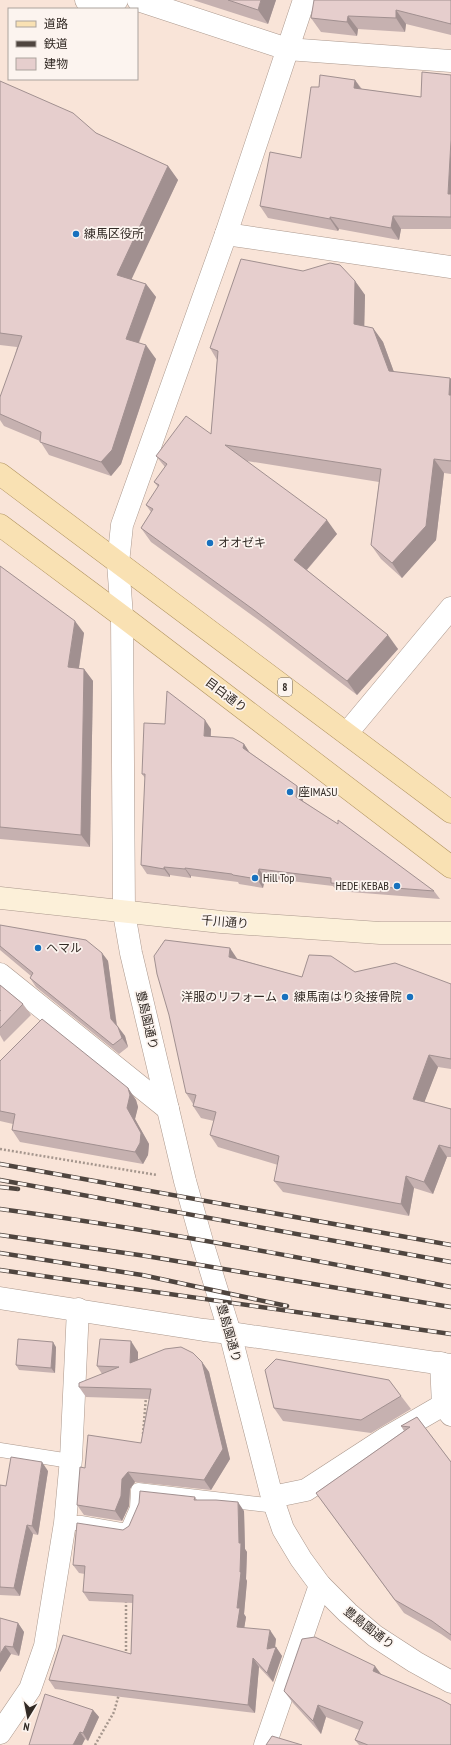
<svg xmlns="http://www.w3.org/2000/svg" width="451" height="1745" viewBox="0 0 451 1745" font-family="'PT Sans Narrow','Noto Sans JP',sans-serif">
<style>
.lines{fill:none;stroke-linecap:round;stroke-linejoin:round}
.service-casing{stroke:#ab988d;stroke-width:15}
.minor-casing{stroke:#ab988d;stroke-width:23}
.tertiary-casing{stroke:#ab988d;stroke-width:23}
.secondary-casing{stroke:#ab988d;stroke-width:23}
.primary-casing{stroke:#b19460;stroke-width:23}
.path{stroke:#a5968d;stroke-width:2.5;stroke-dasharray:2 2;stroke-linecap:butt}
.service{stroke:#fff;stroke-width:14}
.minor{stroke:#fff;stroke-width:22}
.tertiary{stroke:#fff;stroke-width:22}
.secondary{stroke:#fcf0d9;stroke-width:22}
.primary{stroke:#f9e1b3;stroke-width:22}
.rail-casing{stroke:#4f453f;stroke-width:4.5}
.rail{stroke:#fcf4ef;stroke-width:3;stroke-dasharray:9;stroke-linecap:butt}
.wall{fill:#c6b1b0}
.shaded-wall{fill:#a19090}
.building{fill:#e6cecd;stroke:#a19090}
.poi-dot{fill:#1871be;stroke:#fcf4ef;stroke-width:1.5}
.labels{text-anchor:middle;stroke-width:3.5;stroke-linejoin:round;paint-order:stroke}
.shield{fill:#fcf4ef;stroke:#6f6762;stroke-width:1}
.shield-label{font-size:11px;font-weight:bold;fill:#322a25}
.poi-label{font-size:12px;fill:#322a25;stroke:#fcf4ef;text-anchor:start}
.street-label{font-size:12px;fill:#322a25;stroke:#fcf4ef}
</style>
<rect width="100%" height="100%" fill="#f9e4d8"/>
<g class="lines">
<g class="service-casing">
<g id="service">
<path d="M0 1450 70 1461"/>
<path d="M65 1523H81L127 1531 137 1508 138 1490 276 1506"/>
</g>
</g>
<g class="minor-casing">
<g id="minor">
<path d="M86 0 104 3 117 0"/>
<path d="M138 0 287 49 451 61"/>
<path d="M226 234 451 267"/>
<path d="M118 563 122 525 226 234 304 0"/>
<path d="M347 733 451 608"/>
<path d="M0 974 168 1109"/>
<path d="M230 1333 451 1365"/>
<path d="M441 1363 443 1405 451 1415"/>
<path d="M272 1497 306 1490 386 1438 443 1405"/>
<path d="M0 1733 30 1689 45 1646 65 1523 71 1459 78 1309"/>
<path d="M265 1745 320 1585"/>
</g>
</g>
<g class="tertiary-casing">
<g id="tertiary">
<path d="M118 563 122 616 124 913 131 953 185 1181 203 1245 230 1333 272 1497 283 1529 301 1559 320 1585 348 1613 375 1636 415 1662 451 1682"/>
<path d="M0 1298 204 1330 230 1333"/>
</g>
</g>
<g class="secondary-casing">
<path id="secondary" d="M0 898 221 922 380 933H451"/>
</g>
<g class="primary-casing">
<g id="primary">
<path d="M0 474 451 812"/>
<path d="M0 525 122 616 451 867"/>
</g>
</g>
<g class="path">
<path d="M0 1149 157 1175"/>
<path d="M143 1434 146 1397"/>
<path d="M126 1601V1656"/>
<path d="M95 1745 114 1712 119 1694"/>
</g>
<use href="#service" class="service"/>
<use href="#minor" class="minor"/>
<use href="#tertiary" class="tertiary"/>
<use href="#secondary" class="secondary"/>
<use href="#primary" class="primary"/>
<g class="rail-casing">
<g id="rail">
<path d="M0 1164 451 1245"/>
<path d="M0 1180 451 1262"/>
<path d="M0 1187 18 1189"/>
<path d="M0 1209C151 1229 301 1257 451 1287"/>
<path d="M0 1235 146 1256 451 1307"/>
<path d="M0 1253 142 1275 287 1306"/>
<path d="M0 1270 451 1334"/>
</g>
</g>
<use href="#rail" class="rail"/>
</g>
<g class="wall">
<path d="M193 0H276L268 24Z"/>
<path d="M451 0V35L406 24 405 32 358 29 357 36 321 32 311 18Z"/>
<path d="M451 75V229H401L399 240 339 229 338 231 268 218 260 206 301 158 355 80 362 89 421 97Z"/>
<path d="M0 81 96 133 168 166 178 180 131 279 146 284 156 297 139 343 156 359 121 464 111 476 49 455 40 441 4 426 0 420V414L17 347 0 345Z"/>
<path d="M355 281 365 295 364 326 373 328 383 342 394 372 451 379V474L444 473 436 540 402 578 381 559 371 545 379 482 247 461 337 534 307 570 398 649 357 695 264 624 151 542 141 528 151 512 146 505 158 487 154 482 165 467 156 456 211 434 217 360 210 348Z"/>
<path d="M0 566 84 633 79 668 84 669 93 681 90 847 0 839Z"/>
<path d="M211 729V736L244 744 249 752 297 786 303 795V801L434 891 440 899 337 891 333 886 265 878 263 888 239 884 238 882 191 876V878L170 875V877L147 874 141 865 145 778 142 774Z"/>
<path d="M0 925 102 953 108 961 117 1025 125 1036 128 1047 119 1054 36 987 30 978 31 976 0 950Z"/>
<path d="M238 959 302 977 355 972 451 984V1069L438 1067 424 1102 451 1109V1157H447L433 1194 414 1188 409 1216 283 1192 274 1181 278 1165 218 1147 210 1135 214 1121 201 1118 193 1106V1104L186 1093Z"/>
<path d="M0 985 23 1004 31 1015 4 1042 0 1035Z"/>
<path d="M0 1061 128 1088 136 1100 138 1107 135 1119 149 1144 148 1155 143 1164 20 1142 12 1130 13 1124 0 1121Z"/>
<path d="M56 1347 55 1373 19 1370 16 1365Z"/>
<path d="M138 1352V1360L202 1362 209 1372 230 1459 211 1490 135 1482 130 1489 129 1506 122 1521 84 1515 77 1505 85 1468 141 1443 149 1399 86 1397 79 1387 102 1374 97 1366Z"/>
<path d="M401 1396 411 1409 371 1433 283 1421 274 1408Z"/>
<path d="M417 1417 451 1462V1641L441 1634 404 1613 316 1493 404 1431 401 1426Z"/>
<path d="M48 1471 38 1535 33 1534 20 1596 0 1595V1485L6 1486Z"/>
<path d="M195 1497 197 1500 244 1511 245 1549 247 1552 246 1579 247 1581 244 1614 246 1617 244 1628 276 1639 275 1648 276 1647 282 1656 273 1682 259 1667 255 1713 55 1689 49 1680 131 1654 133 1603 89 1601 83 1592 85 1574 79 1573 73 1565 123 1530Z"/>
<path d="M0 1618 18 1623 24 1632 19 1656 11 1654 0 1672Z"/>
<path d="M381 1674 451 1745H359L355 1740 359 1730 326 1717 321 1734 293 1703 284 1691Z"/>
<path d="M93 1710 99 1717 88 1741 85 1739 82 1745H29Z"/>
</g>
<g class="shaded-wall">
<path d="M261 0H276L268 24 258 10Z"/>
<path d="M396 10 406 24 405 32 396 18Z"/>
<path d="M348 16 358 29 357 36 347 22Z"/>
<path d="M355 80 363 92 354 88Z"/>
<path d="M451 140V198L448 194Z"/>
<path d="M168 166 178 180 127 289 117 275Z"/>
<path d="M393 216 401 229 399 240 391 228Z"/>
<path d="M330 217 339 229 338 231 330 219Z"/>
<path d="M355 281 365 295 364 338 354 324Z"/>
<path d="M146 284 156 297 135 352 126 339Z"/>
<path d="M373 328 383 342 399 386 389 371Z"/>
<path d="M146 345 156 359 121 464 111 476 101 462Z"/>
<path d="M450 378 451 379V397L449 395Z"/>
<path d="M434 459 444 473 436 540 402 578 392 563Z"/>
<path d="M327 520 337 534 303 574 294 560Z"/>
<path d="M75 621 84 633 77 680 68 667Z"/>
<path d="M388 635 398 649 357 695 347 681Z"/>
<path d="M84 669 93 681 90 847 81 835Z"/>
<path d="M205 720 211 729 210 744 204 736Z"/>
<path d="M244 744 250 753 243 748Z"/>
<path d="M297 786 303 795 302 805 296 797Z"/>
<path d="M164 867 170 875V877L164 869Z"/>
<path d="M185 868 191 876V878L185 869Z"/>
<path d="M259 869 265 878 263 888 257 879Z"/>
<path d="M230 948 238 960 229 957Z"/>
<path d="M102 953 108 961 117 1028 111 1019Z"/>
<path d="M118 1027 125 1036 128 1047 122 1038Z"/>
<path d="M429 1055 438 1067 421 1111 413 1099Z"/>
<path d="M128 1088 136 1100 138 1107 135 1119 149 1144 148 1155 143 1164 135 1152 127 1108Z"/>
<path d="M439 1145 447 1157 433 1194 424 1182Z"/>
<path d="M406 1176 414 1188 409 1216 401 1204Z"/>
<path d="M131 1341 138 1352V1373L130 1363Z"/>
<path d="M53 1342 56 1347 55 1373 51 1368Z"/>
<path d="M202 1362 209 1372 230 1459 211 1490 204 1480Z"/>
<path d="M42 1462 48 1471 38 1535 32 1526Z"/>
<path d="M128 1472 135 1482 130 1489 129 1506 122 1521 115 1511 122 1479Z"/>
<path d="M238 1502 244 1511 245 1549 247 1552 246 1579 247 1581 244 1614 246 1617 243 1636 237 1627V1608L240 1572Z"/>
<path d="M27 1525 33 1534 20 1596 14 1588Z"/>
<path d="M18 1623 24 1632 19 1656 13 1647Z"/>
<path d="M270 1630 276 1639 274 1654 276 1647 282 1656 273 1682 267 1673V1649Z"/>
<path d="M5 1646 11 1654 0 1672V1654Z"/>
<path d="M253 1658 259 1667 255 1713 248 1705Z"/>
<path d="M375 1666 384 1678 373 1671Z"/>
<path d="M318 1705 326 1717 321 1734 313 1721Z"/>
<path d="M93 1710 99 1717 88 1741 83 1733Z"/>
<path d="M80 1732 85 1739 82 1745H73Z"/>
</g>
<g class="building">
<path d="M228 0H261L258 10Z"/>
<path d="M314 0H451V24L396 10V18L348 16 347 22 311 18Z"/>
<path d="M422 72 451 75V140L448 194H451V217L393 216 391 228 330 217V219L260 206 270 152 301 158 311 87H319L320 75 355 80 354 88 421 97Z"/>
<path d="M0 81 73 113 96 133 168 166 117 275 146 284 126 339 146 345 112 450 101 462 40 442 41 432 0 414V397L22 336 0 333Z"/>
<path d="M241 259 303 271 330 263 340 265 355 281 354 324 373 328 389 371 450 378 449 395H451V461L434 459 426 526 392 563 371 545 381 469 225 445 327 520 294 560 388 635 347 681 254 610 141 528 153 509 146 505 159 485 154 482 167 464 156 456 186 416 211 434 218 351 210 348Z"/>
<path d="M0 566 75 621 68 667 84 669 81 835 0 827Z"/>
<path d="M167 691 205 720 204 736 233 738 244 744 243 748 297 786 296 797 338 824V820L434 891 331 883V878L259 869 257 879 233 875 232 874 185 868V869L164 867V869L141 865 145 774H142L144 723 165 724Z"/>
<path d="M0 925 86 940 102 953 111 1019 118 1027 122 1038 113 1045 30 978 33 973 0 946Z"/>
<path d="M165 940 230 948 229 957 302 977 309 955 331 956 355 972 395 963 451 984V1059L429 1055 413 1099 451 1109V1148L439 1145 424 1182 406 1176 401 1204 274 1181 279 1156 210 1135 216 1112 193 1106 196 1095 186 1093 169 1015 157 974 154 956Z"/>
<path d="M0 985 23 1004 0 1028V1010V1011Z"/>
<path d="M42 1019 128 1088 130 1095 127 1108 141 1133 140 1143 135 1152 12 1130 15 1114 0 1111V1061Z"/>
<path d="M18 1339 53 1342 51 1368 16 1365Z"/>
<path d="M100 1339 131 1341 130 1363 165 1349 181 1347 193 1353 202 1362 223 1449 204 1480 128 1472 122 1479 121 1496 115 1511 77 1505 80 1467 85 1468 88 1435 141 1443 151 1389 79 1387V1383L119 1367 97 1366Z"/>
<path d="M276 1359 389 1380 401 1396 361 1420 274 1408 265 1370Z"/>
<path d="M417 1417 451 1462V1635L432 1621 395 1600 316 1493 410 1427 401 1426Z"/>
<path d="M11 1457 42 1462 32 1526 27 1525 14 1588 0 1587V1485L6 1486Z"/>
<path d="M140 1491 195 1497 194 1500H216L238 1502 239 1543H241L240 1572H241L237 1608H240L237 1627 270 1630 267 1649 276 1647 267 1673 253 1658 248 1705 49 1680 63 1635 131 1654 133 1595 83 1592 85 1566 73 1565 77 1523 123 1530 129 1526 139 1503Z"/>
<path d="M0 1618 18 1623 13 1647 5 1646 0 1654Z"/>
<path d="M315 1637 375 1666 373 1671 440 1699 451 1705V1745H368L355 1740 363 1722 318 1705 313 1721 284 1691 302 1639Z"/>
<path d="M45 1694 93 1710 83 1733 80 1732 73 1745H29Z"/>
<path d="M272 1736 302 1745H266Z"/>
</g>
<g class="poi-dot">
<circle cx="76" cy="234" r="4"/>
<circle cx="210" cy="543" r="4"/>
<circle cx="290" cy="792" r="4"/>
<circle cx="255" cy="878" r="4"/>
<circle cx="397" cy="886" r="4"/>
<circle cx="38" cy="948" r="4"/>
<circle cx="285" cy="997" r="4"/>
<circle cx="410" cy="997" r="4"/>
</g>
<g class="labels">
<rect class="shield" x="278" y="678" width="14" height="18" rx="3"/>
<g class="shield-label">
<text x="285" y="691">8</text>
</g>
<g class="poi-label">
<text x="84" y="238">練馬区役所</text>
<text x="218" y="547">オオゼキ</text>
<text x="298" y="796">座IMASU</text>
<text x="263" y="882">Hill Top</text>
<text x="389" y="890" text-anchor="end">HEDE KEBAB</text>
<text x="46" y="952">ヘマル</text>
<text x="277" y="1001" text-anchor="end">洋服のリフォーム</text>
<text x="402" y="1001" text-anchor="end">練馬南はり灸接骨院</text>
</g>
<g class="street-label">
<text transform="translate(226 695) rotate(37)" y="4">目白通り</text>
<text transform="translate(225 922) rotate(5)" y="4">千川通り</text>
<text transform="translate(147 1020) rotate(77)" y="4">豊島園通り</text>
<text transform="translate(229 1333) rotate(74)" y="4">豊島園通り</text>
<text transform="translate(369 1628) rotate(38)" y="4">豊島園通り</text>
</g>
</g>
<rect x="8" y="8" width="130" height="72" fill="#fcf4ef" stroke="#aba39e"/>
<rect x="16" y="21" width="20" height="6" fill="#f9e1b3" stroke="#aba39e"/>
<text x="44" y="28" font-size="12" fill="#322a25">道路</text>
<rect x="16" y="41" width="20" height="6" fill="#4f453f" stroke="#aba39e"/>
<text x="44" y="48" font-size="12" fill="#322a25">鉄道</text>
<rect x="16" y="58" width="20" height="12" fill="#e6cecd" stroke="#aba39e"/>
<text x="44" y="68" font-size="12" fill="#322a25">建物</text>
<g transform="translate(28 1717) rotate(190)" stroke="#fcf4ef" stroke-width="3" paint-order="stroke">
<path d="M0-3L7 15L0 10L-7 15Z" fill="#322a25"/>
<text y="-6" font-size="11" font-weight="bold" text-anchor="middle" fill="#322a25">N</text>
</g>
</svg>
